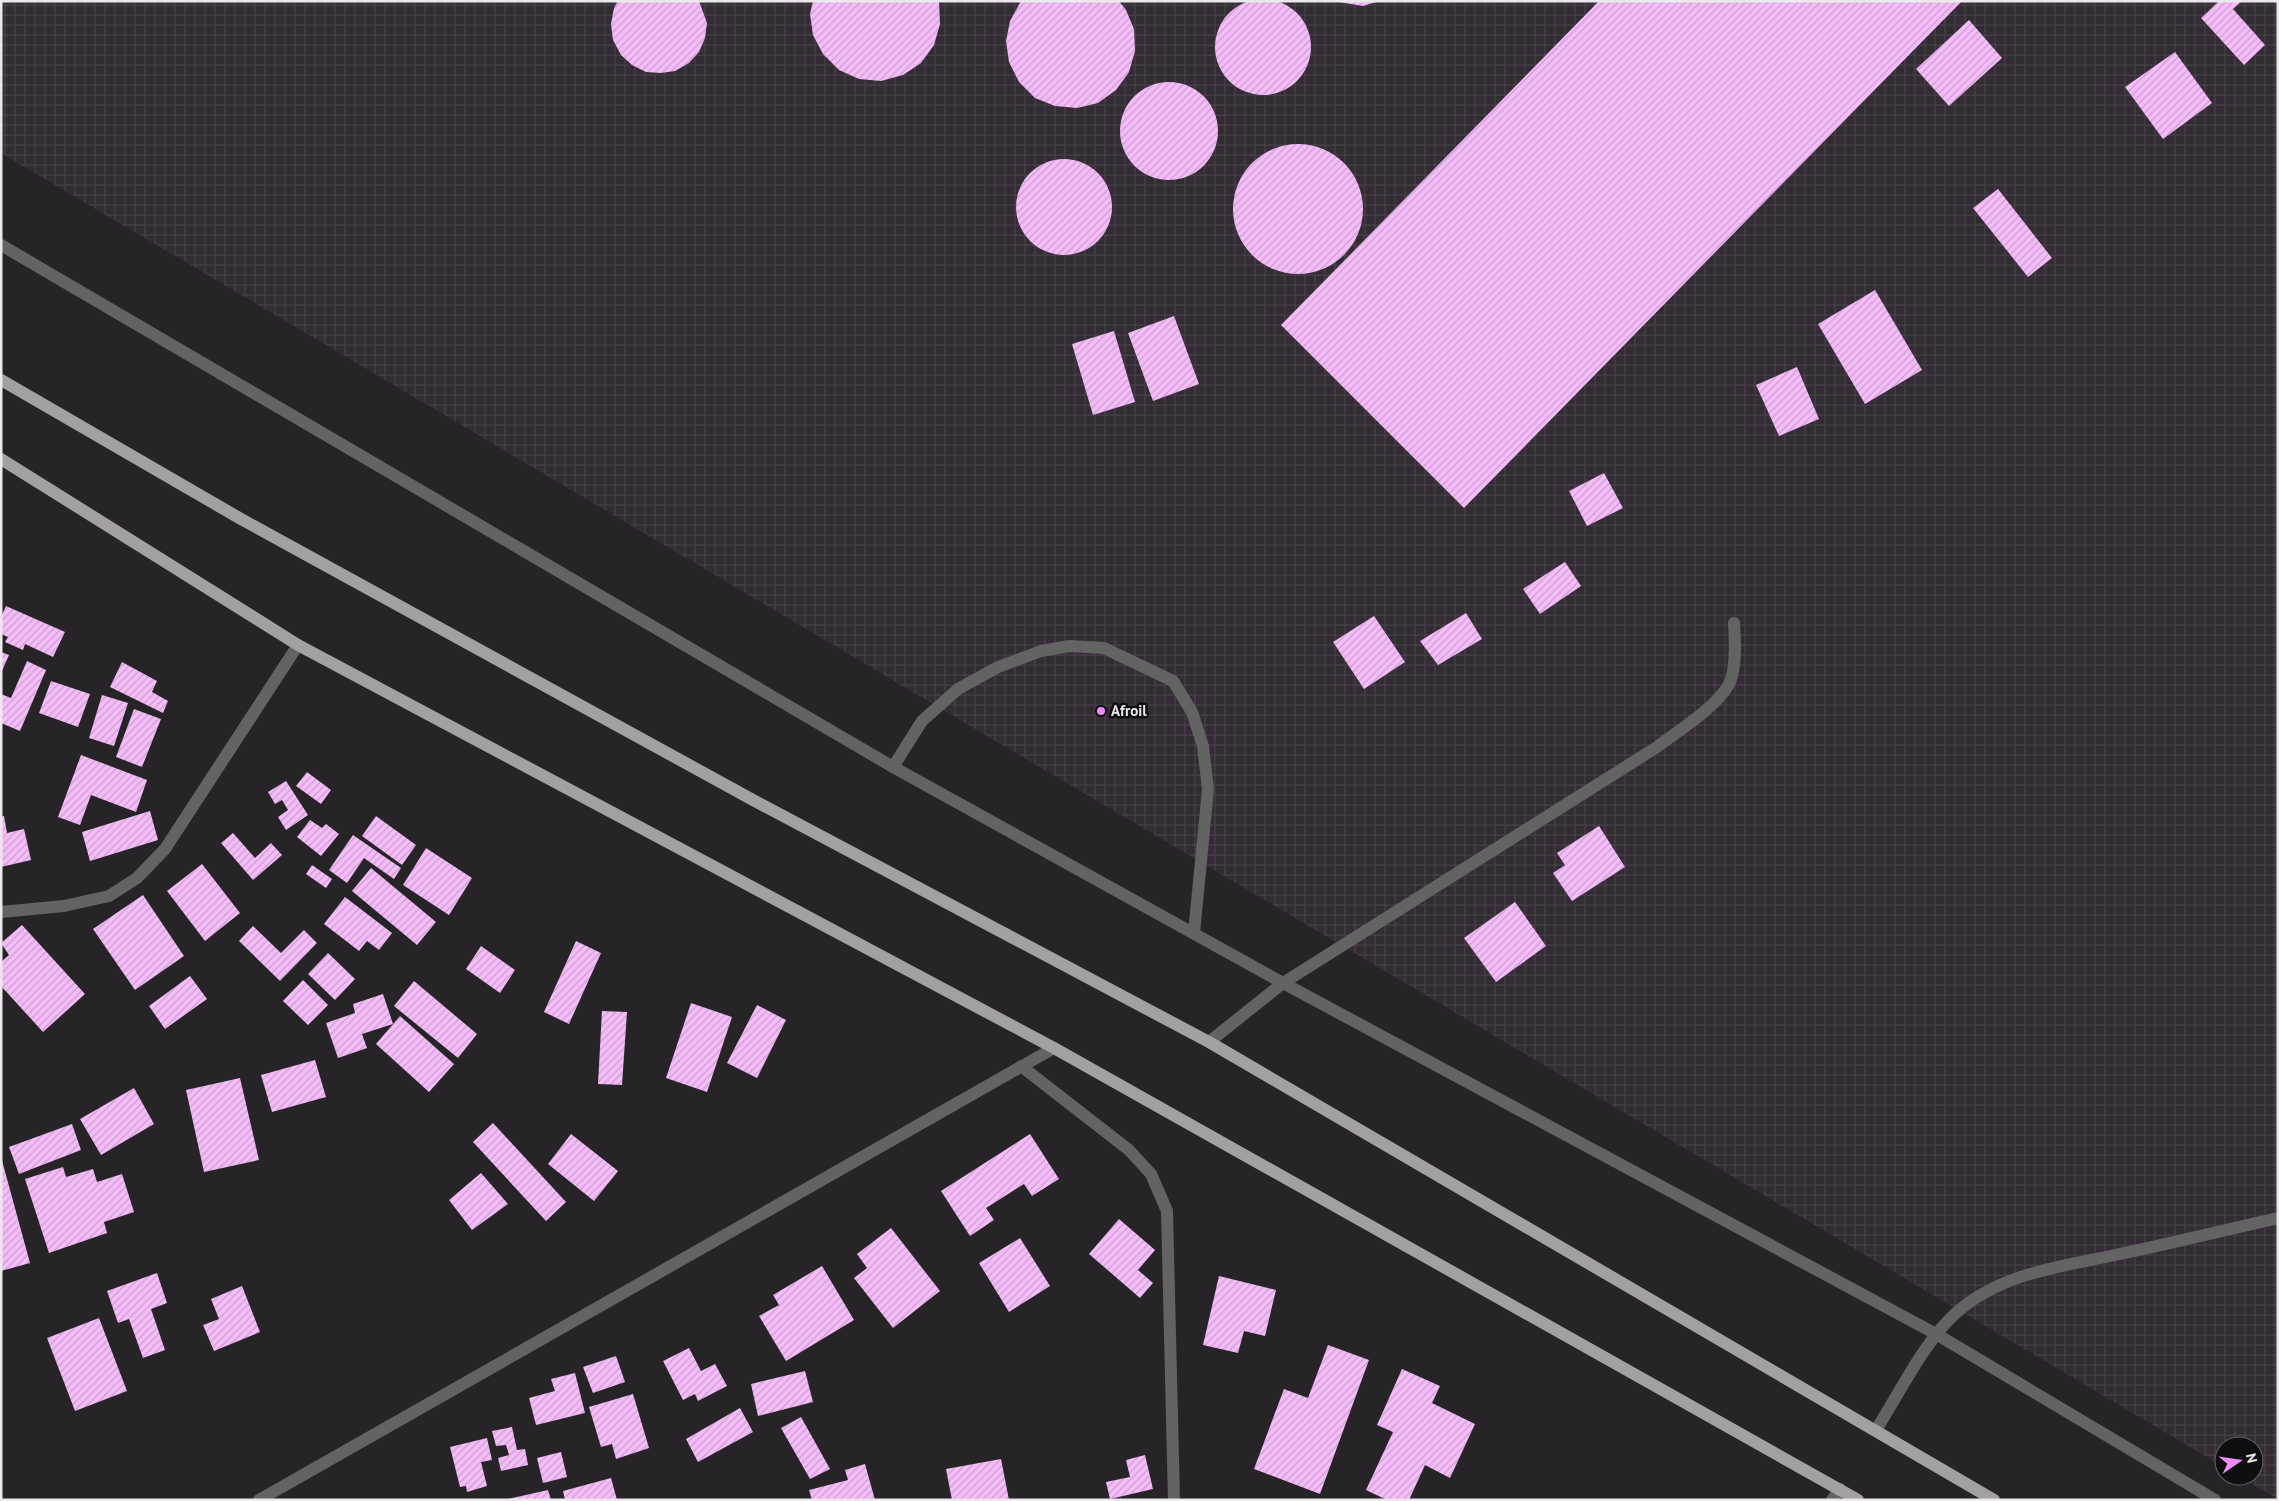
<svg xmlns="http://www.w3.org/2000/svg" width="2279" height="1501" font-family="'PT Sans',sans-serif">
<style>
.industrial{fill:url(#industrial-grid)}
.building{fill:url(#building-hatch)}
.lines{fill:none;stroke-linecap:round;stroke-linejoin:round}
.minor{stroke:#646364;stroke-width:12}
.major{stroke:#a3a0a3;stroke-width:12}
.poi-dot{fill:#ef8bf7;stroke:#0f0e10;stroke-width:2}
.labels{text-anchor:middle;stroke-width:5;stroke-linejoin:round;paint-order:stroke}
.poi-label{font-size:15px;font-weight:bold;fill:#ece9ec;stroke:#0f0e10;text-anchor:start}
</style>
<defs>
<pattern id="industrial-grid" width="8" height="8" patternUnits="userSpaceOnUse" patternTransform="scale(1.25)"><rect width="8" height="8" fill="#332c34"/><path d="M0 4h8M4 0v8" fill="none" stroke="#474048"/></pattern>
<pattern id="building-hatch" width="6" height="6" patternUnits="userSpaceOnUse" patternTransform="scale(1.25)"><rect width="6" height="6" fill="#f5bcf9"/><path d="M-1 1l2-2M0 6l6-6M5 7l2-2" fill="none" stroke="#ca9ecc"/></pattern>
</defs>
<rect width="100%" height="100%" fill="#272428"/>
<path class="industrial" d="M1,1H2278V1499L2239,1476H2254V1446H2224V1467L1,153Z"/>
<path class="building" d="M1215 47a48 48 0 1 1 96 0a48 48 0 1 1-96 0Z
M618,1H699L707,23L705,38L699,52L689,63L675,71L661,73L646,72L632,65L621,55L613,40L611,24L614,8Z
M813,1H939L940,24L934,45L921,63L903,75L881,81L859,79L839,70L823,54L813,35L810,14Z
M1021,1H1119L1126,10L1134,29L1135,51L1129,72L1116,90L1098,103L1077,108L1055,106L1035,98L1019,82L1009,62L1006,41L1010,21Z
M1599,1H1962L1464,508L1281,325Z
M2219,1H2242L2233,9L2265,45L2244,65L2201,18Z
M1339,2L1376,1V2L1363,6Z
M1969,20L2002,58L1949,106L1916,69Z
M2175,52L2212,103L2163,139L2125,87Z
M1120 131a49 49 0 1 1 98 0a49 49 0 1 1-98 0Z
M1233 209a65 65 0 1 1 130 0a65 65 0 1 1-130 0Z
M1016 207a48 48 0 1 1 96 0a48 48 0 1 1-96 0Z
M1998,189L2052,258L2028,277L1973,208Z
M1875,290L1922,370L1865,404L1818,324Z
M1174,316L1199,384L1153,401L1128,333Z
M1114,331L1135,402L1093,415L1072,344Z
M1797,367L1819,419L1779,436L1756,385Z
M1604,473L1623,508L1587,526L1569,491Z
M1565,562L1581,586L1540,614L1523,589Z
M6,606L65,632L53,657L25,644L23,650L5,642L8,637L1,634V617Z
M1466,613L1482,639L1438,665L1420,641Z
M1374,616L1405,662L1364,689L1333,642Z
M1,652L9,655L1,673Z
M27,661L46,670L20,731L1,723V694L11,698Z
M122,662L157,681L152,692L168,701L163,713L110,687Z
M51,681L90,694L78,727L39,713Z
M102,695L128,703L114,746L89,738Z
M134,709L161,719L142,767L116,757Z
M81,755L147,780L136,812L91,795L80,825L58,817Z
M307,772L331,790L321,804L296,786Z
M286,781L308,815L286,830L278,817L288,810L282,800L275,804L268,792Z
M150,811L158,840L90,861L82,832Z
M4,816L7,833L24,829L31,860L1,867V817Z
M376,816L416,845L402,865L362,836Z
M310,820L322,828L326,824L339,834L321,856L297,837Z
M1599,826L1625,867L1572,901L1553,873L1565,865L1557,853Z
M233,833L255,858L271,843L282,855L253,880L221,843Z
M353,835L401,868L394,879L364,858L347,883L329,870Z
M426,848L472,878L449,915L403,885Z
M202,864L240,913L205,941L167,891Z
M312,865L332,879L326,888L306,874Z
M371,868L436,922L417,945L352,891Z
M143,895L184,956L135,990L93,929Z
M345,897L392,933L379,950L367,941L359,951L324,924Z
M1515,902L1546,946L1496,982L1464,938Z
M22,925L85,994L43,1032L1,986V962L9,955L1,943Z
M253,926L281,953L304,930L317,943L280,981L239,941Z
M576,941L601,953L569,1024L544,1012Z
M481,946L515,970L500,993L466,969Z
M328,953L355,979L335,1000L308,974Z
M190,976L207,999L165,1029L149,1006Z
M303,980L328,1005L308,1025L283,1001Z
M414,981L477,1034L458,1058L394,1006Z
M383,994L393,1024L362,1034L367,1048L338,1058L326,1023L355,1013L353,1004Z
M691,1003L732,1017L707,1092L666,1078Z
M757,1005L786,1020L757,1078L727,1063Z
M602,1011L627,1012L622,1085L598,1084Z
M400,1016L454,1064L429,1092L376,1044Z
M315,1060L326,1097L272,1112L261,1075Z
M240,1078L259,1160L204,1172L186,1090Z
M134,1088L154,1124L101,1155L80,1119Z
M493,1123L566,1202L546,1221L473,1142Z
M72,1124L81,1150L19,1174L9,1147Z
M571,1134L618,1171L594,1201L548,1164Z
M1030,1134L1059,1179L1032,1196L1024,1184L986,1208L994,1220L970,1236L941,1191Z
M1,1157L30,1263L1,1271Z
M63,1167L66,1177L93,1169L97,1182L122,1174L134,1212L104,1222L107,1233L49,1253L25,1179Z
M481,1173L508,1204L472,1230L449,1200Z
M1119,1219L1155,1250L1138,1270L1153,1283L1140,1298L1089,1254Z
M891,1228L940,1291L893,1328L854,1278L867,1268L857,1254Z
M1020,1238L1050,1286L1009,1312L979,1263Z
M822,1266L854,1320L786,1361L759,1316L779,1305L773,1295Z
M157,1273L167,1303L151,1309L165,1350L143,1358L129,1319L118,1323L107,1291Z
M1219,1276L1276,1290L1265,1336L1244,1331L1238,1353L1203,1345Z
M242,1286L260,1332L214,1351L203,1325L219,1319L211,1299Z
M99,1318L127,1391L75,1411L47,1338Z
M1328,1345L1369,1360L1320,1494L1254,1469L1284,1389L1308,1398Z
M689,1348L701,1371L715,1364L727,1386L698,1401L695,1394L683,1400L663,1361Z
M616,1356L625,1382L593,1393L583,1367Z
M1402,1369L1440,1386L1432,1403L1475,1424L1450,1478L1425,1465L1409,1500H1387L1366,1490L1393,1432L1377,1425Z
M805,1371L813,1402L758,1416L751,1384Z
M575,1373L585,1413L536,1425L529,1398L555,1391L551,1379Z
M633,1394L649,1448L616,1459L612,1444L601,1447L589,1407Z
M740,1408L753,1432L698,1462L686,1439Z
M801,1417L830,1469L810,1479L781,1428Z
M512,1427L517,1450L525,1449L528,1465L501,1471L498,1458L509,1455L506,1445L496,1446L492,1431Z
M487,1438L492,1460L481,1462L487,1486L467,1492L466,1486L460,1487L450,1447Z
M561,1452L567,1477L543,1483L537,1458Z
M1145,1455L1153,1489L1110,1499L1106,1482L1130,1477L1126,1460Z
M1001,1459L1009,1500H952L946,1469Z
M865,1464L875,1500H812L809,1490L848,1480L845,1470Z
M611,1478L617,1500H565L563,1491Z
M548,1490L551,1500H508V1499Z"/>
<g class="lines">
<path class="minor" d="M1,245L893,767L1283,983L1936,1334L2215,1500
M893,767L922,721L958,689L998,667L1041,651L1069,646L1104,648L1173,681L1192,712L1203,746L1208,789L1194,933
M1,912L64,906L109,896L137,878L165,849L298,645
M1209,1042L1283,983L1657,747C1678,731 1717,707 1729,684C1737,669 1735,639 1734,623
M1021,1066L1129,1150L1151,1174L1167,1211L1174,1500
M1876,1430C1899,1394 1925,1340 1957,1312C2002,1273 2059,1267 2115,1255C2169,1244 2224,1230 2278,1218
M259,1500L1054,1048
M1832,1500L1840,1489"/>
<path class="major" d="M1,380L241,519L753,800L1209,1042L1994,1500
M1,459L298,645L1054,1048L1858,1500"/>
</g>
<circle class="poi-dot" cx="1101" cy="711" r="5"/>
<g class="labels">
<g class="poi-label">
<text x="1111" y="716">Afroil</text>
</g>
</g>
<rect width="2279" height="1501" fill="none" stroke="#ece9ec" stroke-width="5"/>
<g transform="translate(2239 1461) rotate(77)"><circle r="24" fill="#0f0e10" stroke="#676668"/>
<path d="M0-4L9 19L0 12L-9 19Z" fill="#ef8bf7"/>
<text y="-8" font-size="14" font-weight="bold" text-anchor="middle" fill="#ece9ec">N</text>
</g>
</svg>
